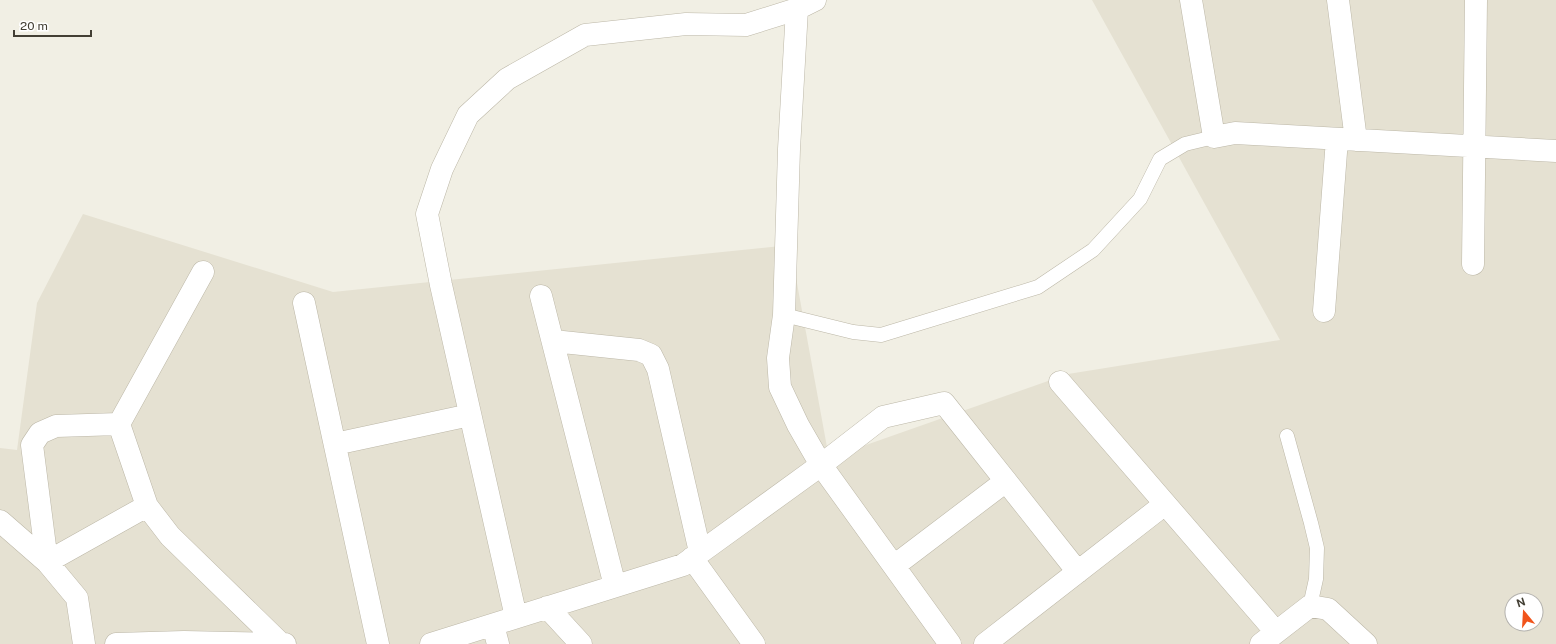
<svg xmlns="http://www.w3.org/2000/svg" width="1556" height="644" font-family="'Public Sans',sans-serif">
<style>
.residential{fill:#e5e1d2;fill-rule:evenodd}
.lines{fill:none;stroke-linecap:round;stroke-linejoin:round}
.service-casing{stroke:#bcb7a7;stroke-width:15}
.minor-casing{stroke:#bcb7a7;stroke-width:23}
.service{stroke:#fff;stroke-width:14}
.minor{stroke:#fff;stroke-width:22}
</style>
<rect width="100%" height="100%" fill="#f1efe4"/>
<path class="residential" d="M1092,0H1556V644H0V448L17,450L37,303L83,214L333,292L790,245L829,458L1068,374L1280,340ZM1512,600H1536V624H1512Z"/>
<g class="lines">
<defs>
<path id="service" d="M784,315L853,332L881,335L1038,287L1093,250L1140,199L1160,159L1185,144L1214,137
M1287,436L1311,523L1317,548L1316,579L1310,606"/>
<path id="minor" d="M1191,0L1214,137L1235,133L1556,151
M1338,0L1356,140
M797,9L789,149L784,315L778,358L780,387L798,425L821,465L950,644
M1473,264L1476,0
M203,272L119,424L147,506L170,536L280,643
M541,296L615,586
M304,303L378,644
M1324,311L1337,139
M553,341L639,350L651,355L658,369L700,552
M1060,382L1276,632
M335,444L470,415
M0,521L47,562L147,506
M692,558L754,644
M894,566L1006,481
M547,607L581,644
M516,617L441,285L427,214L442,169L468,115L507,79L585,35L686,24L746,25L797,9L815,0
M493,625L498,644
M84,644L77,598L47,562L32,445L40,433L56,426L119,424
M116,644L184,642L285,644
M431,644L683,565L821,465L883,417L944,403L1078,572
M985,644L1165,504
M1261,644L1310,606L1328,609L1366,644"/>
</defs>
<use href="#service" class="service-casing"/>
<use href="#minor" class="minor-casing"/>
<use href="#service" class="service"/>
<use href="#minor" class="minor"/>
</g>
<g transform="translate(1524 612) rotate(342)"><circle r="19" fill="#ffffff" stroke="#b4b2ae"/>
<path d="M0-3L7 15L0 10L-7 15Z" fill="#f1541b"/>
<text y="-6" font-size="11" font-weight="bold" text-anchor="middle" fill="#433f34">N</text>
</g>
<path d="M14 30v6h77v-6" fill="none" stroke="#433f34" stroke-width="2"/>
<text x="20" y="30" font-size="12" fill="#433f34" stroke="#ffffff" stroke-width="3" paint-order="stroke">20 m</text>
</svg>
